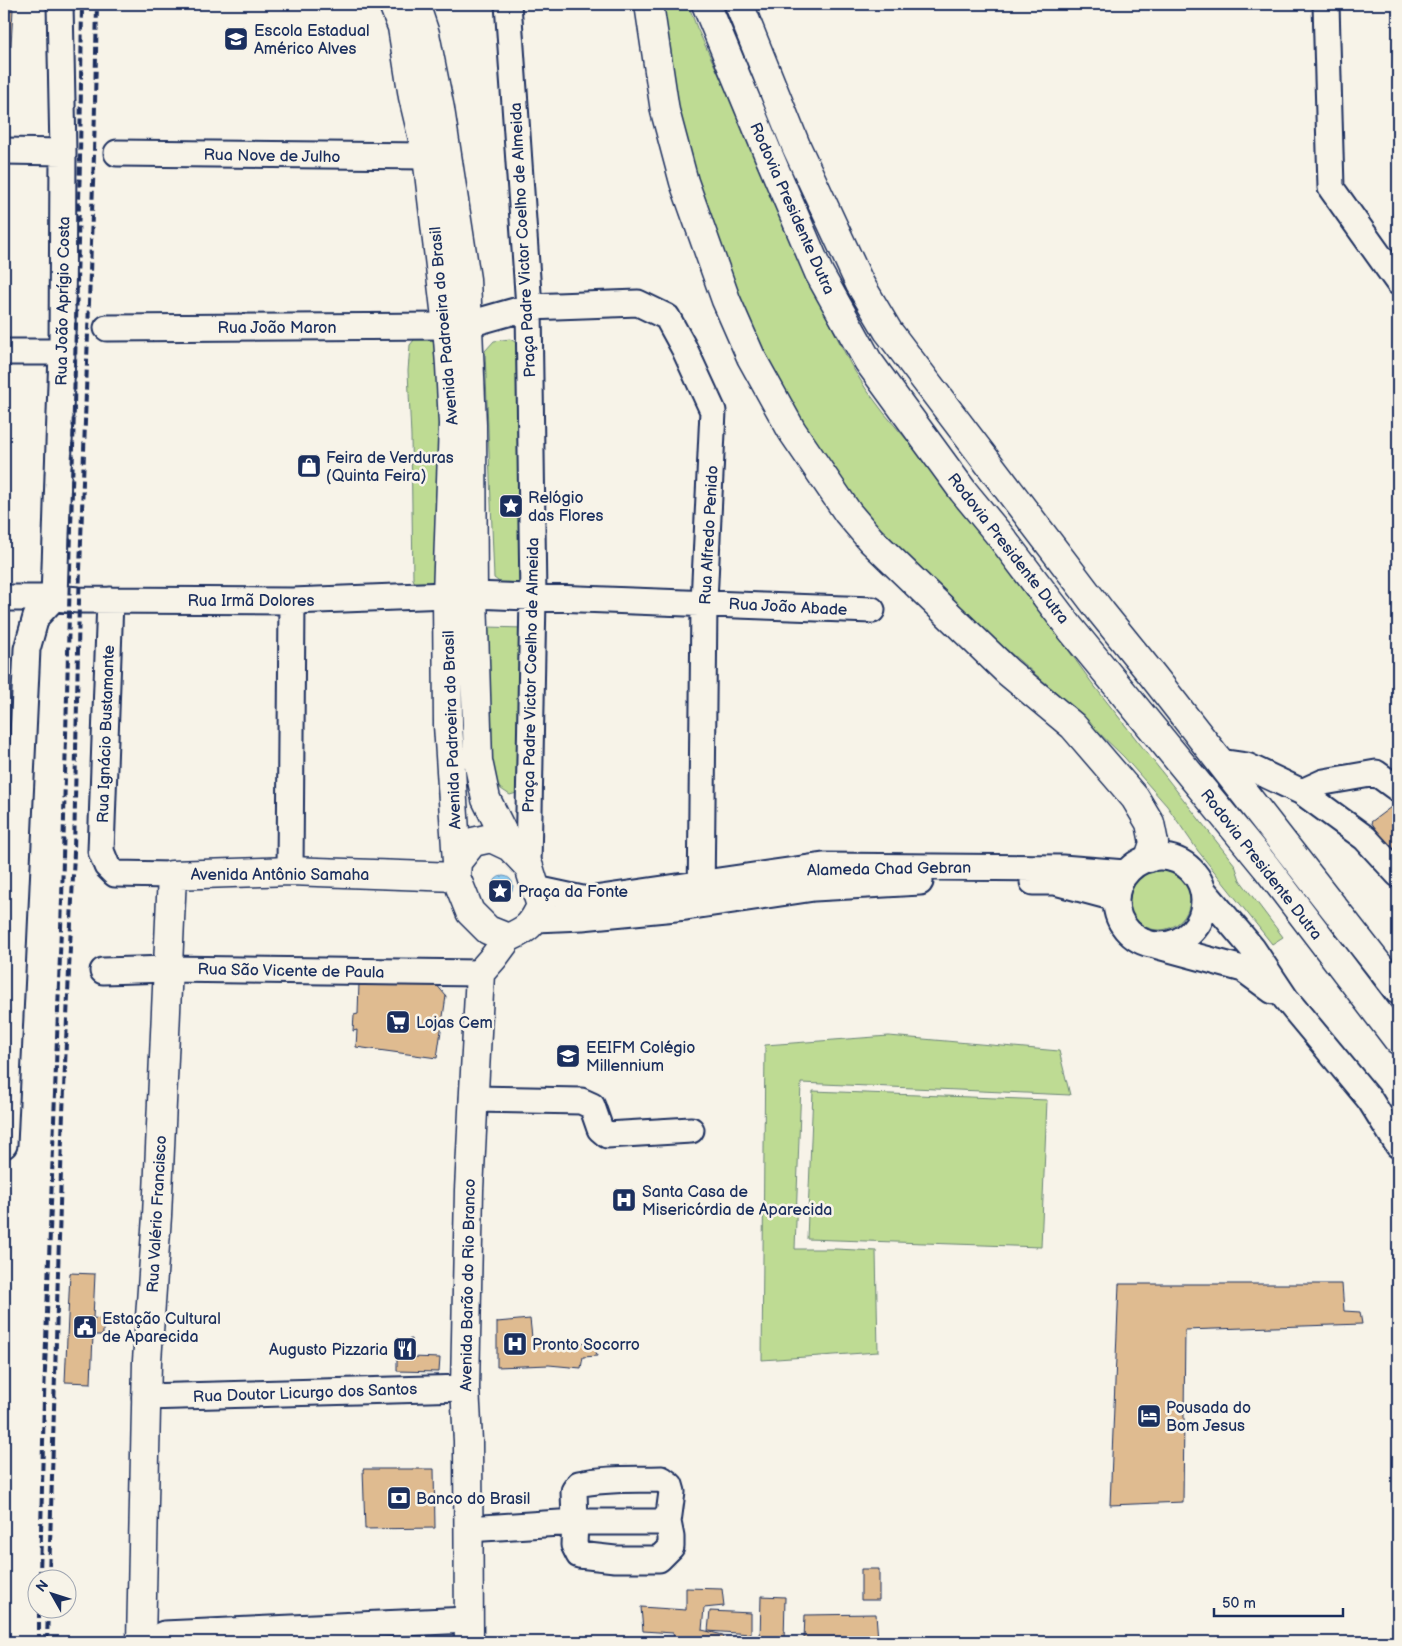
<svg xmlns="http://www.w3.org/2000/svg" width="1402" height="1646" font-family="'Balsamiq Sans',sans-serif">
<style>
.green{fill:#bedb93;stroke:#6c8578}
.water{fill:#90cdf1;stroke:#618eb6}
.building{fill:#dfbb90;stroke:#1b2f5e}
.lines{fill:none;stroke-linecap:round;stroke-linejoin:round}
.minor-casing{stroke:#1b2f5e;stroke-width:29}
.major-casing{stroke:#1b2f5e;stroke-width:31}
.highway-casing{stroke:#1b2f5e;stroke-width:31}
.minor{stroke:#f7f3e8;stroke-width:25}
.major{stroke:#f7f3e8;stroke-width:28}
.highway{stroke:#f7f3e8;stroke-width:28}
.rail{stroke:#1b2f5e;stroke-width:4;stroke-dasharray:8 4;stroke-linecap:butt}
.labels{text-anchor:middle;stroke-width:5;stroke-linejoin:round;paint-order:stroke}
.poi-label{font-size:16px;fill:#1b2f5e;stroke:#f7f3e8;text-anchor:start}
.street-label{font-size:16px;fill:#1b2f5e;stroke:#f7f3e8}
</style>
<rect width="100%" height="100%" fill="#f7f3e8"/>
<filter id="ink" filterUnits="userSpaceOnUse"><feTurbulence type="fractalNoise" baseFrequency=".02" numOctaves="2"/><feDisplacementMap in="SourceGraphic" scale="10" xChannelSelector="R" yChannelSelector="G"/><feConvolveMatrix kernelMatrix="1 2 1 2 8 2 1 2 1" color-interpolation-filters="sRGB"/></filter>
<g filter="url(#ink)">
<path class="green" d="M658,4H688L697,28L759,161L805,274L851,365L866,389L884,413L975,520L1092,683L1235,865L1240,880L1283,937L1272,944L1198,851L1167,806L1124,757L1063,698L963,612L854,509L759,355L694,174L668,59Z
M418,335H438L441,357L439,574C432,582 428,585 417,587L413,579L411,436L408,371L410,345Z
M510,339L520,345L526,573L519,583L502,584L494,578L485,351L494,341Z
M487,627L524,628L520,792L510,795L498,787L493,776Z
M1128 899a31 31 0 1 1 62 0a31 31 0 1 1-62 0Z
M889,1036L1059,1051L1070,1095L801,1083L795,1249H836L876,1251L878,1352L762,1360L765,1045Z
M813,1091L1047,1100L1041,1247L807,1239Z"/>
<path class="water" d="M493 886a10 10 0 1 1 20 0a10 10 0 1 1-20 0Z"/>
<path class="building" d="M4,9H13L11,46L4,47Z
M1391,807L1398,818V860L1371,822Z
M359,982L436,984L446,996L437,1058L356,1047L357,1030L353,1031L354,1015L358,1014Z
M70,1273L95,1274L93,1318L103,1319V1335H93L91,1383L65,1382Z
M1119,1284H1342L1344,1311L1360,1312L1362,1324L1185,1330L1183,1502L1110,1505Z
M530,1319L533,1347L594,1342L597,1356L583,1357L581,1368L549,1365L497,1367V1322Z
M412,1339V1357L440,1358L439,1372L397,1371V1341Z
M363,1469H434L435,1528L365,1529Z
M861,1569H879V1600H861Z
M686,1588L722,1589L724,1606L704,1608L702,1630L723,1635L725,1642H685V1637L674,1639L673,1633L643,1631L641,1607L686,1610Z
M761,1596L785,1597L784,1642L760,1641Z
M710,1611L751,1613V1634L708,1631Z
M876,1614L878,1640L804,1639L805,1615Z"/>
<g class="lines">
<defs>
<path id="minor" d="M508,4L529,307L533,597L528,866
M1326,4L1331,188L1398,282
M4,151L63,152
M117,153L427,156
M469,324L529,307L638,303L667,317L684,348L713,411L704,602L701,904
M107,328L447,326
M4,352H62
M473,595L872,610
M4,598H54L79,600L292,601L447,595
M54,598L62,352L63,152L60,4
M110,600L101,851L107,866L115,874L172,875
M1220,762L1247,766L1302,792L1365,838L1398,874
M1302,792L1324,782L1376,773L1398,789
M1116 901a44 44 0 1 1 88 0a44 44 0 1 1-88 0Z
M290,871L292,601
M1033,882H1055L1115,898
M536,889L587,900L823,866L1062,868L1125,873
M1203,890L1252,948L1286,999L1370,1100L1398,1145
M535,919L582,917L686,907L814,888L920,882
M1158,946L1243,969L1273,991
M103,971L168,969L480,973
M473,1099L581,1101L592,1106L600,1129L607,1135L691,1130
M4,1145L27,649L36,617L54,598
M145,1397L465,1388
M468,1529L575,1522L574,1491L579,1484C606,1478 635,1480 662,1479L670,1485L672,1492L668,1522L671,1537V1547L659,1559H615L579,1555L574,1545L575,1522H668
M148,1642L164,1634L468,1620"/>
<path id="major" d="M393,4L402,27L413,97L427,156L447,326L450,365L453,424L447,595L448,725L457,862L456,877L470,912L488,930L508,938C528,929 532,925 541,906L529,867L510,847L491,838L473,842L457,862
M415,4L425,34L440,109L466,279L472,425L473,595L478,761L486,799L510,847
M141,1642L147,1361L157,1216L172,875L290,871L456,877
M469,1642L468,1441L465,1388L469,1190L480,973L494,957L508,938"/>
<path id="highway" d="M649,4L665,111L684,182L726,300L751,357L792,431L848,513L871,540L1008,672L1073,726L1135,798L1150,823L1154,843L1149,858
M706,4L769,156L819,273L868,361L963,491L1001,537L1070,628L1266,867L1398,1040
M739,4L796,146L860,284L888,331L1102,613L1153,676L1398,990"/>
</defs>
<use href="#minor" class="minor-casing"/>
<use href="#major" class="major-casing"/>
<use href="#highway" class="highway-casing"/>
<use href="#minor" class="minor"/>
<use href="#major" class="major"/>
<use href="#highway" class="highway"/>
<path class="rail" d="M40,1578L44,1397L62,900L80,160L82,4
M49,1578L62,1137L74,852L79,600L94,154L97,4
M39,1642V1608
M47,1642L48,1608"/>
</g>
</g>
<defs>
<symbol id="school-square" viewBox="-11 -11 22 22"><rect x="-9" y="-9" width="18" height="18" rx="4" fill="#1b2f5e" stroke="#f7f3e8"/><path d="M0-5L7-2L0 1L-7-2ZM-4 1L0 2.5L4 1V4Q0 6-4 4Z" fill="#fff"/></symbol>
<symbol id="shop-square" viewBox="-11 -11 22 22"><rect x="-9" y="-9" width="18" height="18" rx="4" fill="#1b2f5e" stroke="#f7f3e8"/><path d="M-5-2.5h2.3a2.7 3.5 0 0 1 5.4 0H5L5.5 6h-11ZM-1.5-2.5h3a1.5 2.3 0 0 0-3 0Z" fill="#fff"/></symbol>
<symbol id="sight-square" viewBox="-11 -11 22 22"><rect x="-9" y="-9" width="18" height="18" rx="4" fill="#1b2f5e" stroke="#f7f3e8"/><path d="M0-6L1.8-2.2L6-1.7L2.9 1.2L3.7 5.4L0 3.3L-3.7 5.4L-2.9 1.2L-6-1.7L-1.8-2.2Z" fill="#fff"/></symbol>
<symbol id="supermarket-square" viewBox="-11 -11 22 22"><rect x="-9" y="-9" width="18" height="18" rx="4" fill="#1b2f5e" stroke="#f7f3e8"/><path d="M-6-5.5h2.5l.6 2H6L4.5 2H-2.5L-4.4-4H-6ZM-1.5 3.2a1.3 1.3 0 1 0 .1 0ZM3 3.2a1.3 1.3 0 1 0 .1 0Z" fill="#fff"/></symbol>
<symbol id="hospital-square" viewBox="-11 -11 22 22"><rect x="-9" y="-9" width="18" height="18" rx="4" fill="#1b2f5e" stroke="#f7f3e8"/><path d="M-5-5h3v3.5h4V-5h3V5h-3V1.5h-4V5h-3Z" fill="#fff"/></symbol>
<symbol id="civic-square" viewBox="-11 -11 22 22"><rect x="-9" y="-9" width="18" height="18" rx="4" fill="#1b2f5e" stroke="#f7f3e8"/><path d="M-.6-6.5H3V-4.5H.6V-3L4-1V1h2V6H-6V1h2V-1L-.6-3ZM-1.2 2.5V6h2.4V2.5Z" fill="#fff"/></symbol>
<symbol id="restaurant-square" viewBox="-11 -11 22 22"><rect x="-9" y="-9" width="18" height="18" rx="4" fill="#1b2f5e" stroke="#f7f3e8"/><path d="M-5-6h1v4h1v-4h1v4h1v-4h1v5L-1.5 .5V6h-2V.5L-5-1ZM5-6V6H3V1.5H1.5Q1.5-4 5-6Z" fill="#fff"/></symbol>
<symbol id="hotel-square" viewBox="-11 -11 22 22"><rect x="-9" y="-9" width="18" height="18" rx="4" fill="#1b2f5e" stroke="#f7f3e8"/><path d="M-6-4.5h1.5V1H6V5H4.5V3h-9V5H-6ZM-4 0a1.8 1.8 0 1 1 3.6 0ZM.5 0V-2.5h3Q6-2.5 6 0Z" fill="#fff"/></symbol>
<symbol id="bank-square" viewBox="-11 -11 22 22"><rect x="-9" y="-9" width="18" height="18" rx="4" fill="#1b2f5e" stroke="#f7f3e8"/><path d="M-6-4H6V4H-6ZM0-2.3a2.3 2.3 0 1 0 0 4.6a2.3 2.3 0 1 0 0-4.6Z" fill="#fff"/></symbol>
</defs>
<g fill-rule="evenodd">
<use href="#school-square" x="222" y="25" width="28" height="28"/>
<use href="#shop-square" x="295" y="452" width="28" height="28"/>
<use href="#sight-square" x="497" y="492" width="28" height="28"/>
<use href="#sight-square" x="486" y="877" width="28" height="28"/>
<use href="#supermarket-square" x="384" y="1008" width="28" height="28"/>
<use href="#school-square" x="554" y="1042" width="28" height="28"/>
<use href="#hospital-square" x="610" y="1186" width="28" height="28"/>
<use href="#civic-square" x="71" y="1313" width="28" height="28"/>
<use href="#hospital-square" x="501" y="1330" width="28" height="28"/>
<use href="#restaurant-square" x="391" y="1335" width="28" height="28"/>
<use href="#hotel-square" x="1135" y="1402" width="28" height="28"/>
<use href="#bank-square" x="385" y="1484" width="28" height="28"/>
</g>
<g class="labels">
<g class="poi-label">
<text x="254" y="36">Escola Estadual<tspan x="254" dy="18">Américo Alves</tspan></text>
<text x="326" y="463">Feira de Verduras<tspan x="326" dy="18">(Quinta Feira)</tspan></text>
<text x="528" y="503">Relógio<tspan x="528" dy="18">das Flores</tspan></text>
<text x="518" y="897">Praça da Fonte</text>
<text x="416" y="1028">Lojas Cem</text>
<text x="586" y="1053">EEIFM Colégio<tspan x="586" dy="18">Millennium</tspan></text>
<text x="642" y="1197">Santa Casa de<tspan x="642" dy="18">Misericórdia de Aparecida</tspan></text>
<text x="102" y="1324">Estação Cultural<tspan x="102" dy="18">de Aparecida</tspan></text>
<text x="532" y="1350">Pronto Socorro</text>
<text x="388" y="1355" text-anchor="end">Augusto Pizzaria</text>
<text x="1166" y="1413">Pousada do<tspan x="1166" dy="18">Bom Jesus</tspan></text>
<text x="416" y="1504">Banco do Brasil</text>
</g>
<g class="street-label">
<text transform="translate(272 155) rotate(1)" y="6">Rua Nove de Julho</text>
<text transform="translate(793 208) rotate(66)" y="6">Rodovia Presidente Dutra</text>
<text transform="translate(522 240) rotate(-93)" y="6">Praça Padre Victor Coelho de Almeida</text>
<text transform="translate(62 301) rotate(-89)" y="6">Rua João Aprígio Costa</text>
<text transform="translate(443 326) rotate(-95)" y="6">Avenida Padroeira do Brasil</text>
<text x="277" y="333">Rua João Maron</text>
<text transform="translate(708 535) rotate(-87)" y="6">Rua Alfredo Penido</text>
<text transform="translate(1009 548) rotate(52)" y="6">Rodovia Presidente Dutra</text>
<text x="251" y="606">Rua Irmã Dolores</text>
<text transform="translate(788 606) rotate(3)" y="6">Rua João Abade</text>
<text transform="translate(530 675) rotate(-89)" y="6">Praça Padre Victor Coelho de Almeida</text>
<text transform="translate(451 730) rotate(-92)" y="6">Avenida Padroeira do Brasil</text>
<text transform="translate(105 734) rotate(-88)" y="6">Rua Ignácio Bustamante</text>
<text transform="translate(1262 864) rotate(52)" y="6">Rodovia Presidente Dutra</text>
<text transform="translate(889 868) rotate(-1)" y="6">Alameda Chad Gebran</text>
<text x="280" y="880">Avenida Antônio Samaha</text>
<text transform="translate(291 970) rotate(1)" y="6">Rua São Vicente de Paula</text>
<text transform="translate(156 1214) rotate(-87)" y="6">Rua Valério Francisco</text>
<text transform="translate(467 1285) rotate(-89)" y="6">Avenida Barão do Rio Branco</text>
<text transform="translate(305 1392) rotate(-2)" y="6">Rua Doutor Licurgo dos Santos</text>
</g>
</g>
<rect width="1402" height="1646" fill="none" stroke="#f7f3e8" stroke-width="20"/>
<rect x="10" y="10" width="1382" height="1626" fill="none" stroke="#1b2f5e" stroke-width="2" filter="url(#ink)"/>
<g transform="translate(52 1594) rotate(309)"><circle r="24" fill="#f7f3e8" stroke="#9fa5b1"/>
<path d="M0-4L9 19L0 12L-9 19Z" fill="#1b2f5e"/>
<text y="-8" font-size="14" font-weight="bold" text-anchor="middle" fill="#1b2f5e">N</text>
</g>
<path d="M1214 1608v8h129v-8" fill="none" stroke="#1b2f5e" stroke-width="2.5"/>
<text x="1222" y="1608" font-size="15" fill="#1b2f5e" stroke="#f7f3e8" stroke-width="4" paint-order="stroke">50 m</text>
</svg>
